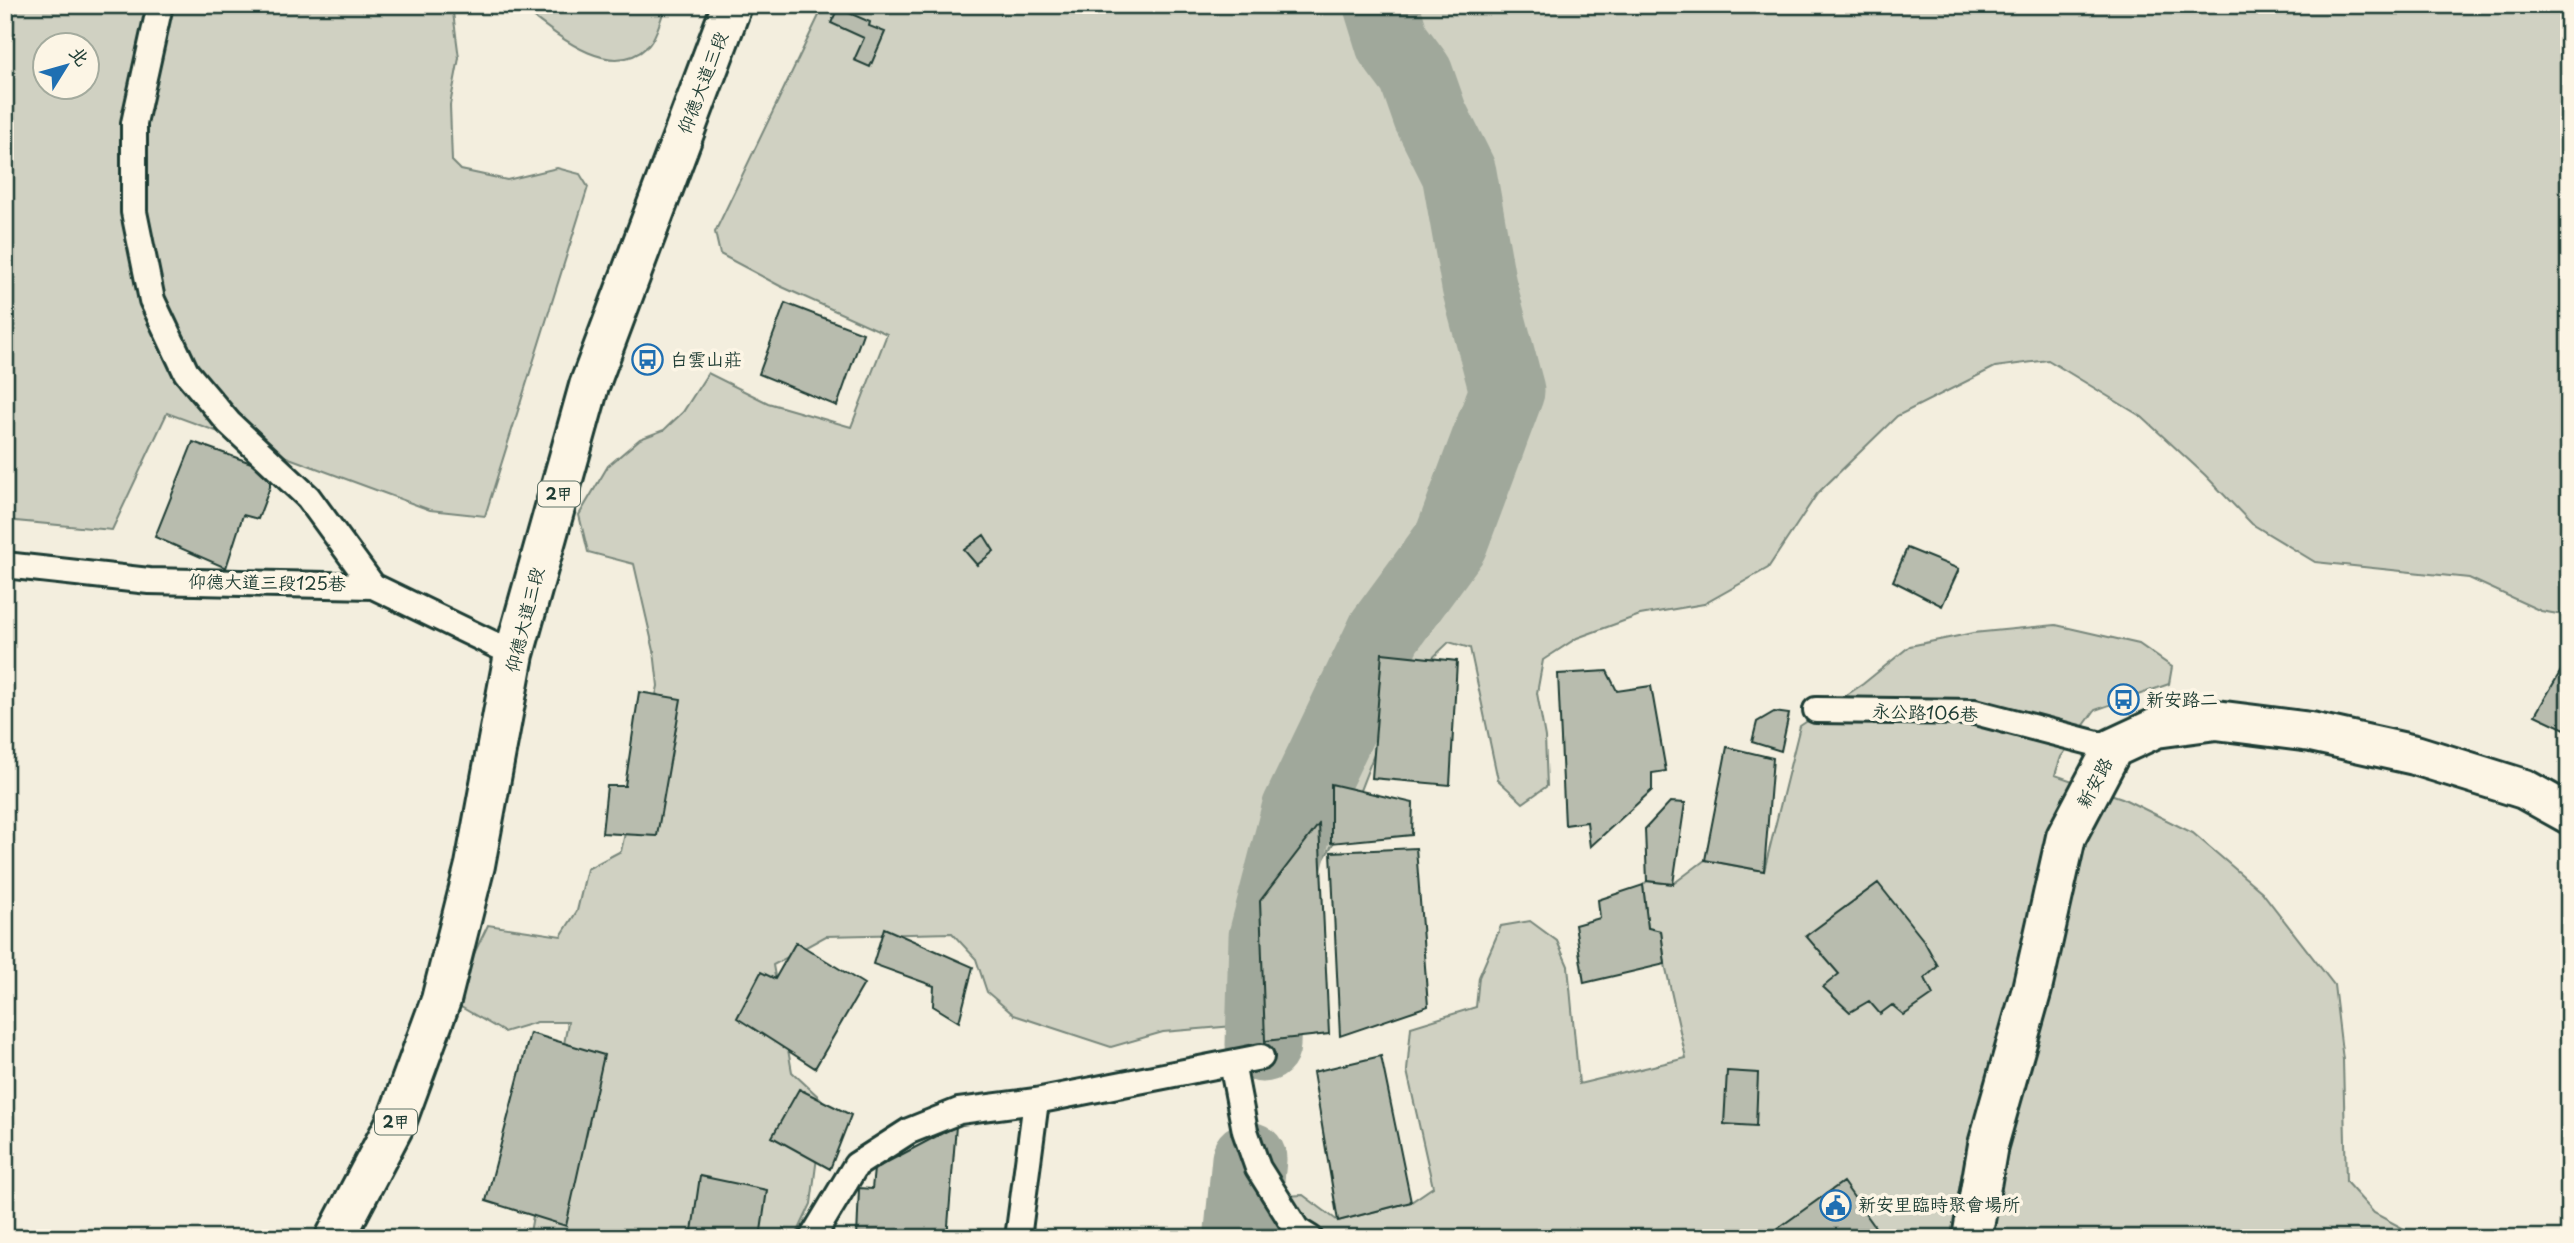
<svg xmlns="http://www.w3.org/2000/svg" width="2574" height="1243" font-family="'Playpen Sans','LXGW WenKai TC',sans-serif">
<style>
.green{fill:#d0d1c2;stroke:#78877b;stroke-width:2;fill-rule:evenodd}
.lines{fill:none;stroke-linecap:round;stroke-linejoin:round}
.river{stroke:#a0a89b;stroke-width:75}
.building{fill:#b8bcae;stroke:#1f3d34;stroke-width:2}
.service-casing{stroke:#1f3d34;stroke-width:30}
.minor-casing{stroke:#1f3d34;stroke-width:44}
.primary-casing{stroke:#1f3d34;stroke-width:44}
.service{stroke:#fcf5e5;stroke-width:24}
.minor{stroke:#fcf5e5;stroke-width:38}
.primary{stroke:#fcf5e5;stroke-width:38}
.labels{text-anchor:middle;stroke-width:7;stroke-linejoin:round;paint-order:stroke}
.shield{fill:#fcf5e5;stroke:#617469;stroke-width:2}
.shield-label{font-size:16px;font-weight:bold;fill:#1f3d34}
.street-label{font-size:18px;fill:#1f3d34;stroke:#fcf5e5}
.poi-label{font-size:18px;fill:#1f3d34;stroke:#fcf5e5;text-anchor:start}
</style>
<rect width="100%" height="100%" fill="#f3eede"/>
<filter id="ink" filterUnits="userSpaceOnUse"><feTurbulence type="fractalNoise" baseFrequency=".0143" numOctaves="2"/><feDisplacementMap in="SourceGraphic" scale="14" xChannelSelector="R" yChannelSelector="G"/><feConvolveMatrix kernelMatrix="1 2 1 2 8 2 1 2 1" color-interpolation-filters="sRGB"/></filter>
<g filter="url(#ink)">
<path class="green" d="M5,5H452L459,58L450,105L452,161L461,170L507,180L557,168L580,174L588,187L485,516L430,510L167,413L112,530L5,520ZM46,46H88V88H46Z
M518,5H666C661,17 657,37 648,46C609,84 550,29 518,5Z
M824,5H2569V616L2541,611L2469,578L2315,562L2252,524L2205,475L2142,417L2048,360L1995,367L1897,416L1817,494L1768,568L1704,604L1640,615L1577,638L1543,660L1537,693L1545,737L1547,786L1523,803L1498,780L1470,648L1449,642L1399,690L1352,811L1297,905L1279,966L1234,1026L1163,1032L1111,1047L1014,1015L987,992L976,959L952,933L826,936L773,965L792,1072L824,1102L811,1204L795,1238H529L568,1022H537L504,1032L461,1007L465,972L488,925L561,936L577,911L587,869L621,851L658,686L654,651L634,564L588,552L579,515L608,466L640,439L664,430L683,412L708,373L768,403L851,427L887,334L780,286L720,254L715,232Z
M2056,625L2139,644L2172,667L2169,684L2095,710L2061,757L2055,775L2122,798L2193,833L2262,892L2334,985L2343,1060L2346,1182L2374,1213L2421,1238H1219L1248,1198L1303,1195L1338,1221L1411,1202L1433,1187L1407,1071L1411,1027L1476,1007L1479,977L1501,926L1530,921L1557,941L1568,966L1579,1084L1686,1058L1665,964L1661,931L1648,928L1643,885L1647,881L1673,884L1705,860L1764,871L1800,726L1863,684L1910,646L1973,633Z"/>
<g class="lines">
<path class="river" d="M1263,1045L1266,937L1299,810L1385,631L1451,541L1507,391L1479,286L1459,173L1430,115L1416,75L1393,44L1381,5
M1245,1238L1242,1231L1249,1159"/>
</g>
<path class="building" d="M838,8L870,22L869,26L885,32L870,67L854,60L864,38L831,23Z
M785,303L863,333L837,406L759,374Z
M193,442L265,468L270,473V487L258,519L243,515L226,568L155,537Z
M984,535L994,551L977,565L964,550Z
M1907,548L1959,569L1942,606L1893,581Z
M1382,653L1457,661L1450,785L1372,778Z
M2569,657V731L2535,715Z
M1607,671L1617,691L1651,686L1666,771L1652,773V790L1590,847L1587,822L1565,825L1558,674Z
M639,692L681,699L657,836L602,833L607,786H625Z
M1774,712L1789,714L1781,751L1752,742L1757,722Z
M1727,747L1773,758L1764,871L1705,860Z
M1331,784L1413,803L1412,835L1331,843Z
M1670,802L1685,803L1673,884L1647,881L1645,829Z
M1319,824L1329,1034L1265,1041L1260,901Z
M1416,848L1428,1006L1340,1036L1331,852Z
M1878,883L1924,941L1938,966L1925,978L1933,995L1904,1015L1892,1005L1880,1014L1869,1001L1850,1012L1823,987L1839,974L1806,936Z
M1643,885L1648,928L1661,931L1665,964L1584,983L1575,925L1600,918L1598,900Z
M884,928L973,967L959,1022L933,1006L934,986L873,964Z
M796,942L864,984L815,1068L737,1018L761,972L775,979Z
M530,1033L604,1055L566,1226L486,1201Z
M1381,1056L1411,1202L1338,1221L1313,1072Z
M1727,1071L1758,1073L1756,1126L1724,1124Z
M799,1089L851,1115L830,1169L772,1137Z
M956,1126L947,1238H857L859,1188L872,1189L874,1169Z
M700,1176L767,1190L760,1238H691Z
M1843,1182L1883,1238H1782L1777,1229Z"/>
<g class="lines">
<defs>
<path id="service" d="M160,5L134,123V212L152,300L186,372L229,423L308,497L373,586
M5,565L149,581L373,586L514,654
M1816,710L1975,712L2113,748
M1232,1063L1245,1131L1258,1168L1297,1230L1310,1238
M812,1238L856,1165L909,1131L959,1111L1036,1101L1261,1057
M1018,1238L1036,1101"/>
<path id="minor" d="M1972,1238L1988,1145L2032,989L2066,837L2113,748L2156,728L2216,720L2311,732L2415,755L2524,789L2569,814"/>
<path id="primary" d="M335,1238L397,1120L441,1000L475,865L514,654L589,386L732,5"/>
</defs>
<use href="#service" class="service-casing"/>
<use href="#minor" class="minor-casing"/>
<use href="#primary" class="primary-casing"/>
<use href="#service" class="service"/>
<use href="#minor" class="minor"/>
<use href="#primary" class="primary"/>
</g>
</g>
<defs>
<symbol id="bus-ring" viewBox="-11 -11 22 22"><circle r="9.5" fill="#fcf5e5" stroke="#1f6fb2" stroke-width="1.5"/><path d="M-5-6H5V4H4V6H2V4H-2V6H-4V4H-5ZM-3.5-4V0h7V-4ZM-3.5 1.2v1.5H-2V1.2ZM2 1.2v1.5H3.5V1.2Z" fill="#1f6fb2"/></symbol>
<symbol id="civic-ring" viewBox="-11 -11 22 22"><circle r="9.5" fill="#fcf5e5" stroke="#1f6fb2" stroke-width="1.5"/><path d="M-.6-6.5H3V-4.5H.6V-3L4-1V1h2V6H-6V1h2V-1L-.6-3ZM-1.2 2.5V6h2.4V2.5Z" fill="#1f6fb2"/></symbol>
</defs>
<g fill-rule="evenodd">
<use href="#bus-ring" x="630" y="342" width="35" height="35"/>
<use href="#bus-ring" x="2106" y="682" width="35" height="35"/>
<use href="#civic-ring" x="1818" y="1188" width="35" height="35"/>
</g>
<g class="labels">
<g class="shield">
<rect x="538" y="481.5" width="42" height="25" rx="5"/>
<rect x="375" y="1109.5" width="42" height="25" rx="5"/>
</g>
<g class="shield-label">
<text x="559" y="500">2甲</text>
<text x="396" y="1128">2甲</text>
</g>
<g class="street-label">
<text transform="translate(703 83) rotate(-69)" y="6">仰德大道三段</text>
<text transform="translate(267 583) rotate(1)" y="6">仰德大道三段125巷</text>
<text transform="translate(525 620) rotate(-76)" y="6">仰德大道三段</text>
<text transform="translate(1925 713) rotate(2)" y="6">永公路106巷</text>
<text transform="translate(2095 783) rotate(-62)" y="6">新安路</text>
</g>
<g class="poi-label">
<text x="670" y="366">白雲山莊</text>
<text x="2146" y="706">新安路二</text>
<text x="1858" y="1211">新安里臨時聚會場所</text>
</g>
</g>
<rect width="2574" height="1243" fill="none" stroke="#fcf5e5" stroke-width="28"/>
<rect x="14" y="14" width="2546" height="1215" fill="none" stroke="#1f3d34" stroke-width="2.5" filter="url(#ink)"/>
<g transform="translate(66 66) rotate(53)"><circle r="33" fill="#fcf5e5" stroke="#a4ab9e" stroke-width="2"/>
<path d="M0-5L12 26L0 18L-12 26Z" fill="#1f6fb2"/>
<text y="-10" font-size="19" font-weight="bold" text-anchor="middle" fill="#1f3d34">北</text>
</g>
</svg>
